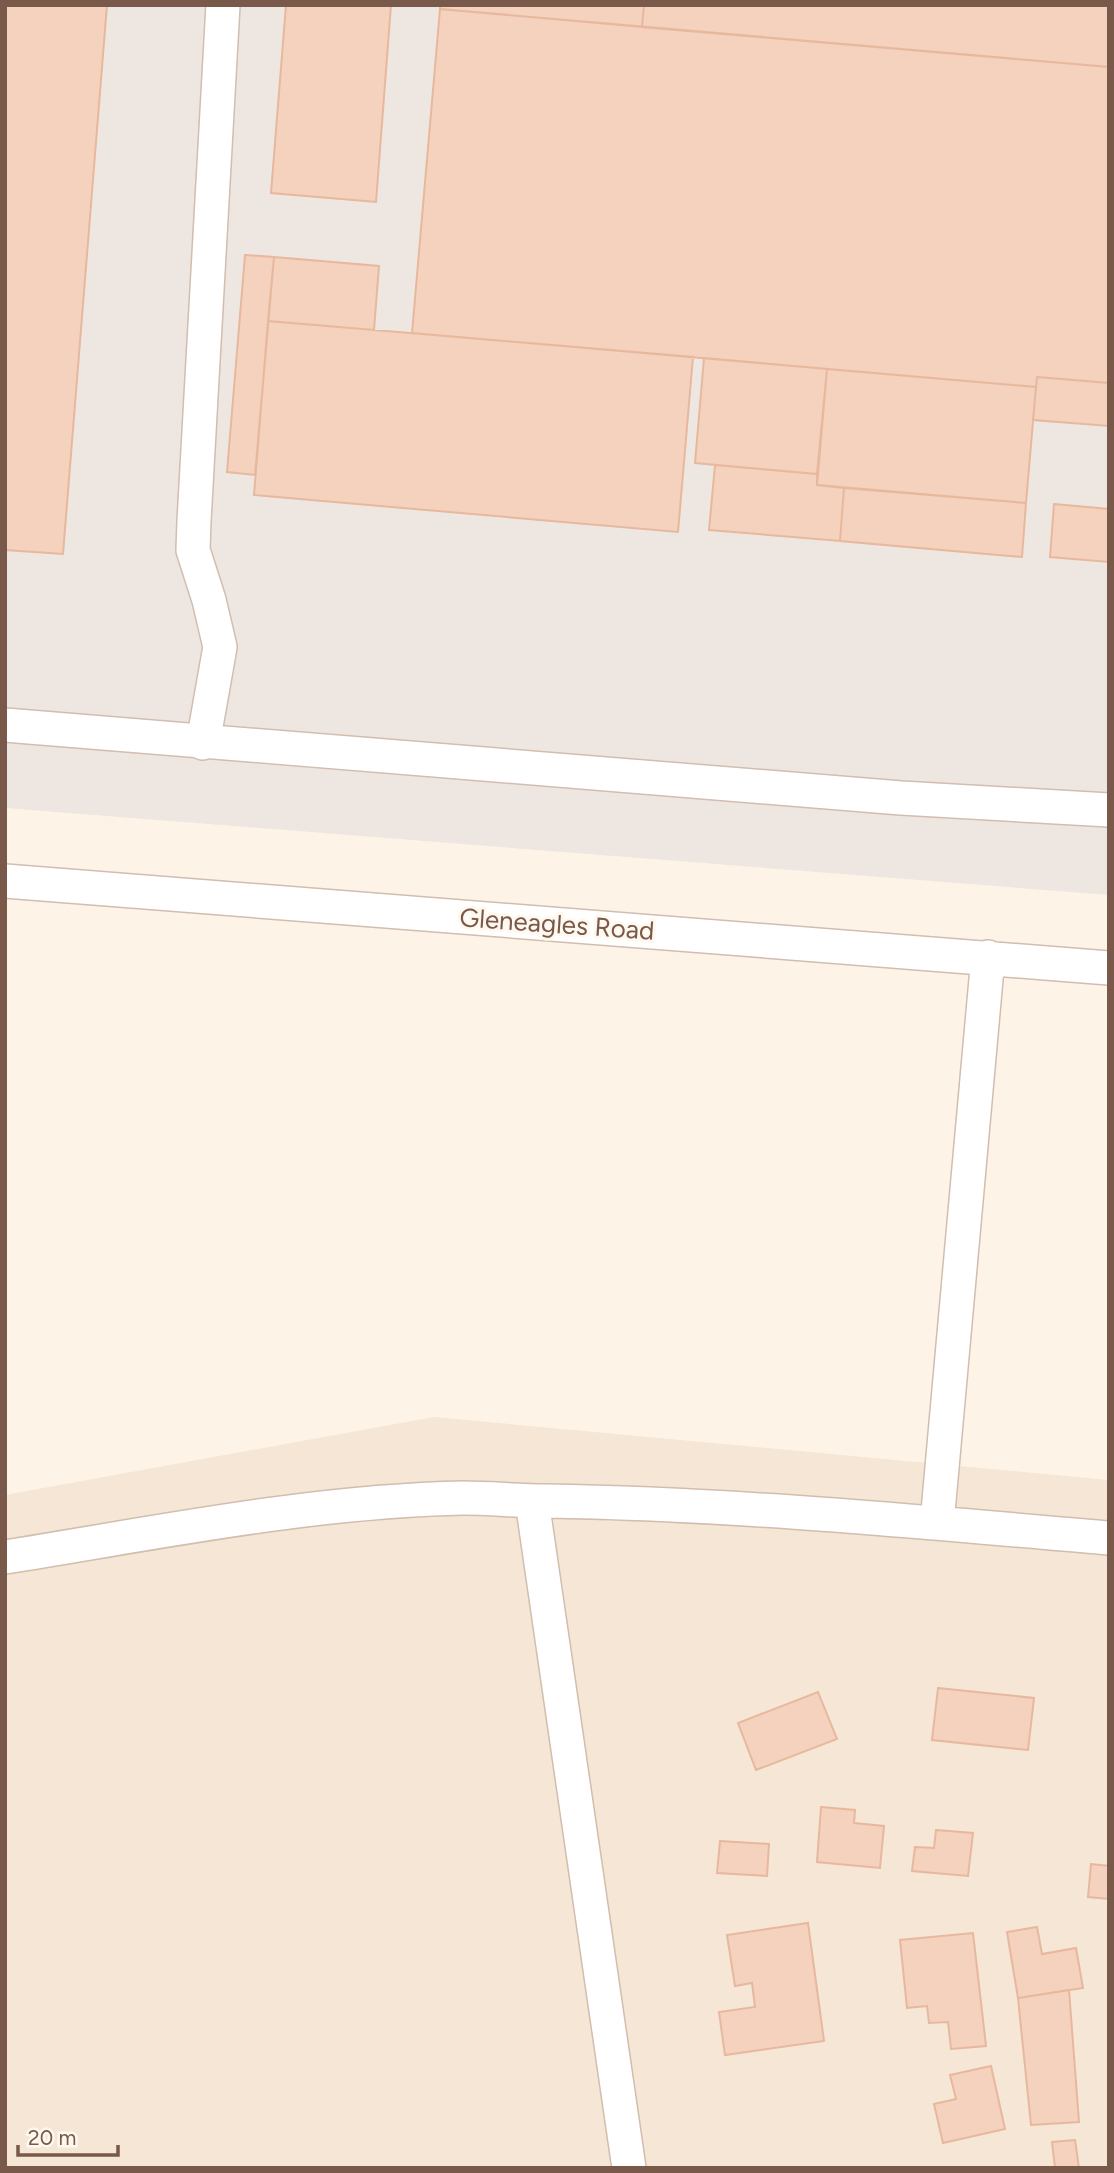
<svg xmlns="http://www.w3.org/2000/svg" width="1114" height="2173" font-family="Figtree,sans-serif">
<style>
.residential{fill:#f5e6d5}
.industrial{fill:#eee7e1}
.building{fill:#f4d2be;stroke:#e7b89d;stroke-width:2}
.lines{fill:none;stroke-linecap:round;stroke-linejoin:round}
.minor-casing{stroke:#d2bdaf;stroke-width:36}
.minor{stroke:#fff;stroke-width:33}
.labels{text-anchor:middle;stroke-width:6;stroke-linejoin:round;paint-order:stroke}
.street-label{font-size:26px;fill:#78594a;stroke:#fff8ee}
</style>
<rect width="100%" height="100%" fill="#fdf4e7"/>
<path class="residential" d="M434,1417L1109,1480V2168H5V1495Z"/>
<path class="industrial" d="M5,5H1109V895L5,808Z"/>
<path class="building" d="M5,5H107L63,554L5,550Z
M286,5H391L376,202L271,193Z
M440,5H644L642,27L440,9Z
M644,5H1109V67L642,27Z
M440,9L1109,67V383L1037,377L1036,387L412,333Z
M245,255L274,257L255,475L227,472Z
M274,257L379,266L374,330L268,321Z
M268,321L693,357L678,532L254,495Z
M704,358L827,369L817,474L695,463Z
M827,369L1036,387L1026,503L817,485Z
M1037,377L1109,383V426L1033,420Z
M715,465L817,474V485L844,488L840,541L709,530Z
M844,488L1026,503L1022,557L840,541Z
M1054,504L1109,509V562L1050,557Z
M938,1688L1034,1698L1028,1750L932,1740Z
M818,1692L837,1739L756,1770L738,1723Z
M821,1807L855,1810L854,1823L884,1826L880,1868L817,1862Z
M936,1830L973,1833L968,1876L912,1871L915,1847L934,1848Z
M720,1841L769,1844L767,1876L717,1873Z
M1091,1864L1109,1866V1899L1088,1897Z
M808,1923L824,2041L725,2055L719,2012L755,2007L752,1983L735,1986L727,1935Z
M1037,1927L1042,1954L1076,1948L1083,1988L1018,1998L1007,1932Z
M973,1933L986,2046L951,2049L948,2022L929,2023L927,2006L907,2008L900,1940Z
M1069,1990L1079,2122L1031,2125L1018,1998Z
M991,2066L1005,2129L943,2143L934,2104L956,2099L950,2075Z
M1075,2140L1079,2168H1055L1052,2142Z"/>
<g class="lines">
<defs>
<path id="minor" d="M5,725L901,798L1109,810
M203,743L220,647L209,600L193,550L194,521L223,5
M5,881L1109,968
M532,1501L629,2168
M937,1523L988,957
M5,1557C156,1533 311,1501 464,1498C491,1498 519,1501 547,1501C735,1504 922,1522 1109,1538"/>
</defs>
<use href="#minor" class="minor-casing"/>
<use href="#minor" class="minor"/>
</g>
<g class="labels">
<g class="street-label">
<text transform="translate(557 924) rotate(4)" y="9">Gleneagles Road</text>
</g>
</g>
<rect width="1114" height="2173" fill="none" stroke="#78594a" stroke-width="14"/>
<path d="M18 2145v10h100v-10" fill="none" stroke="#78594a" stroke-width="3.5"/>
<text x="28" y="2145" font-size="21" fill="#78594a" stroke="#fff8ee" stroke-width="5" paint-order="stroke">20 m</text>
</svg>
